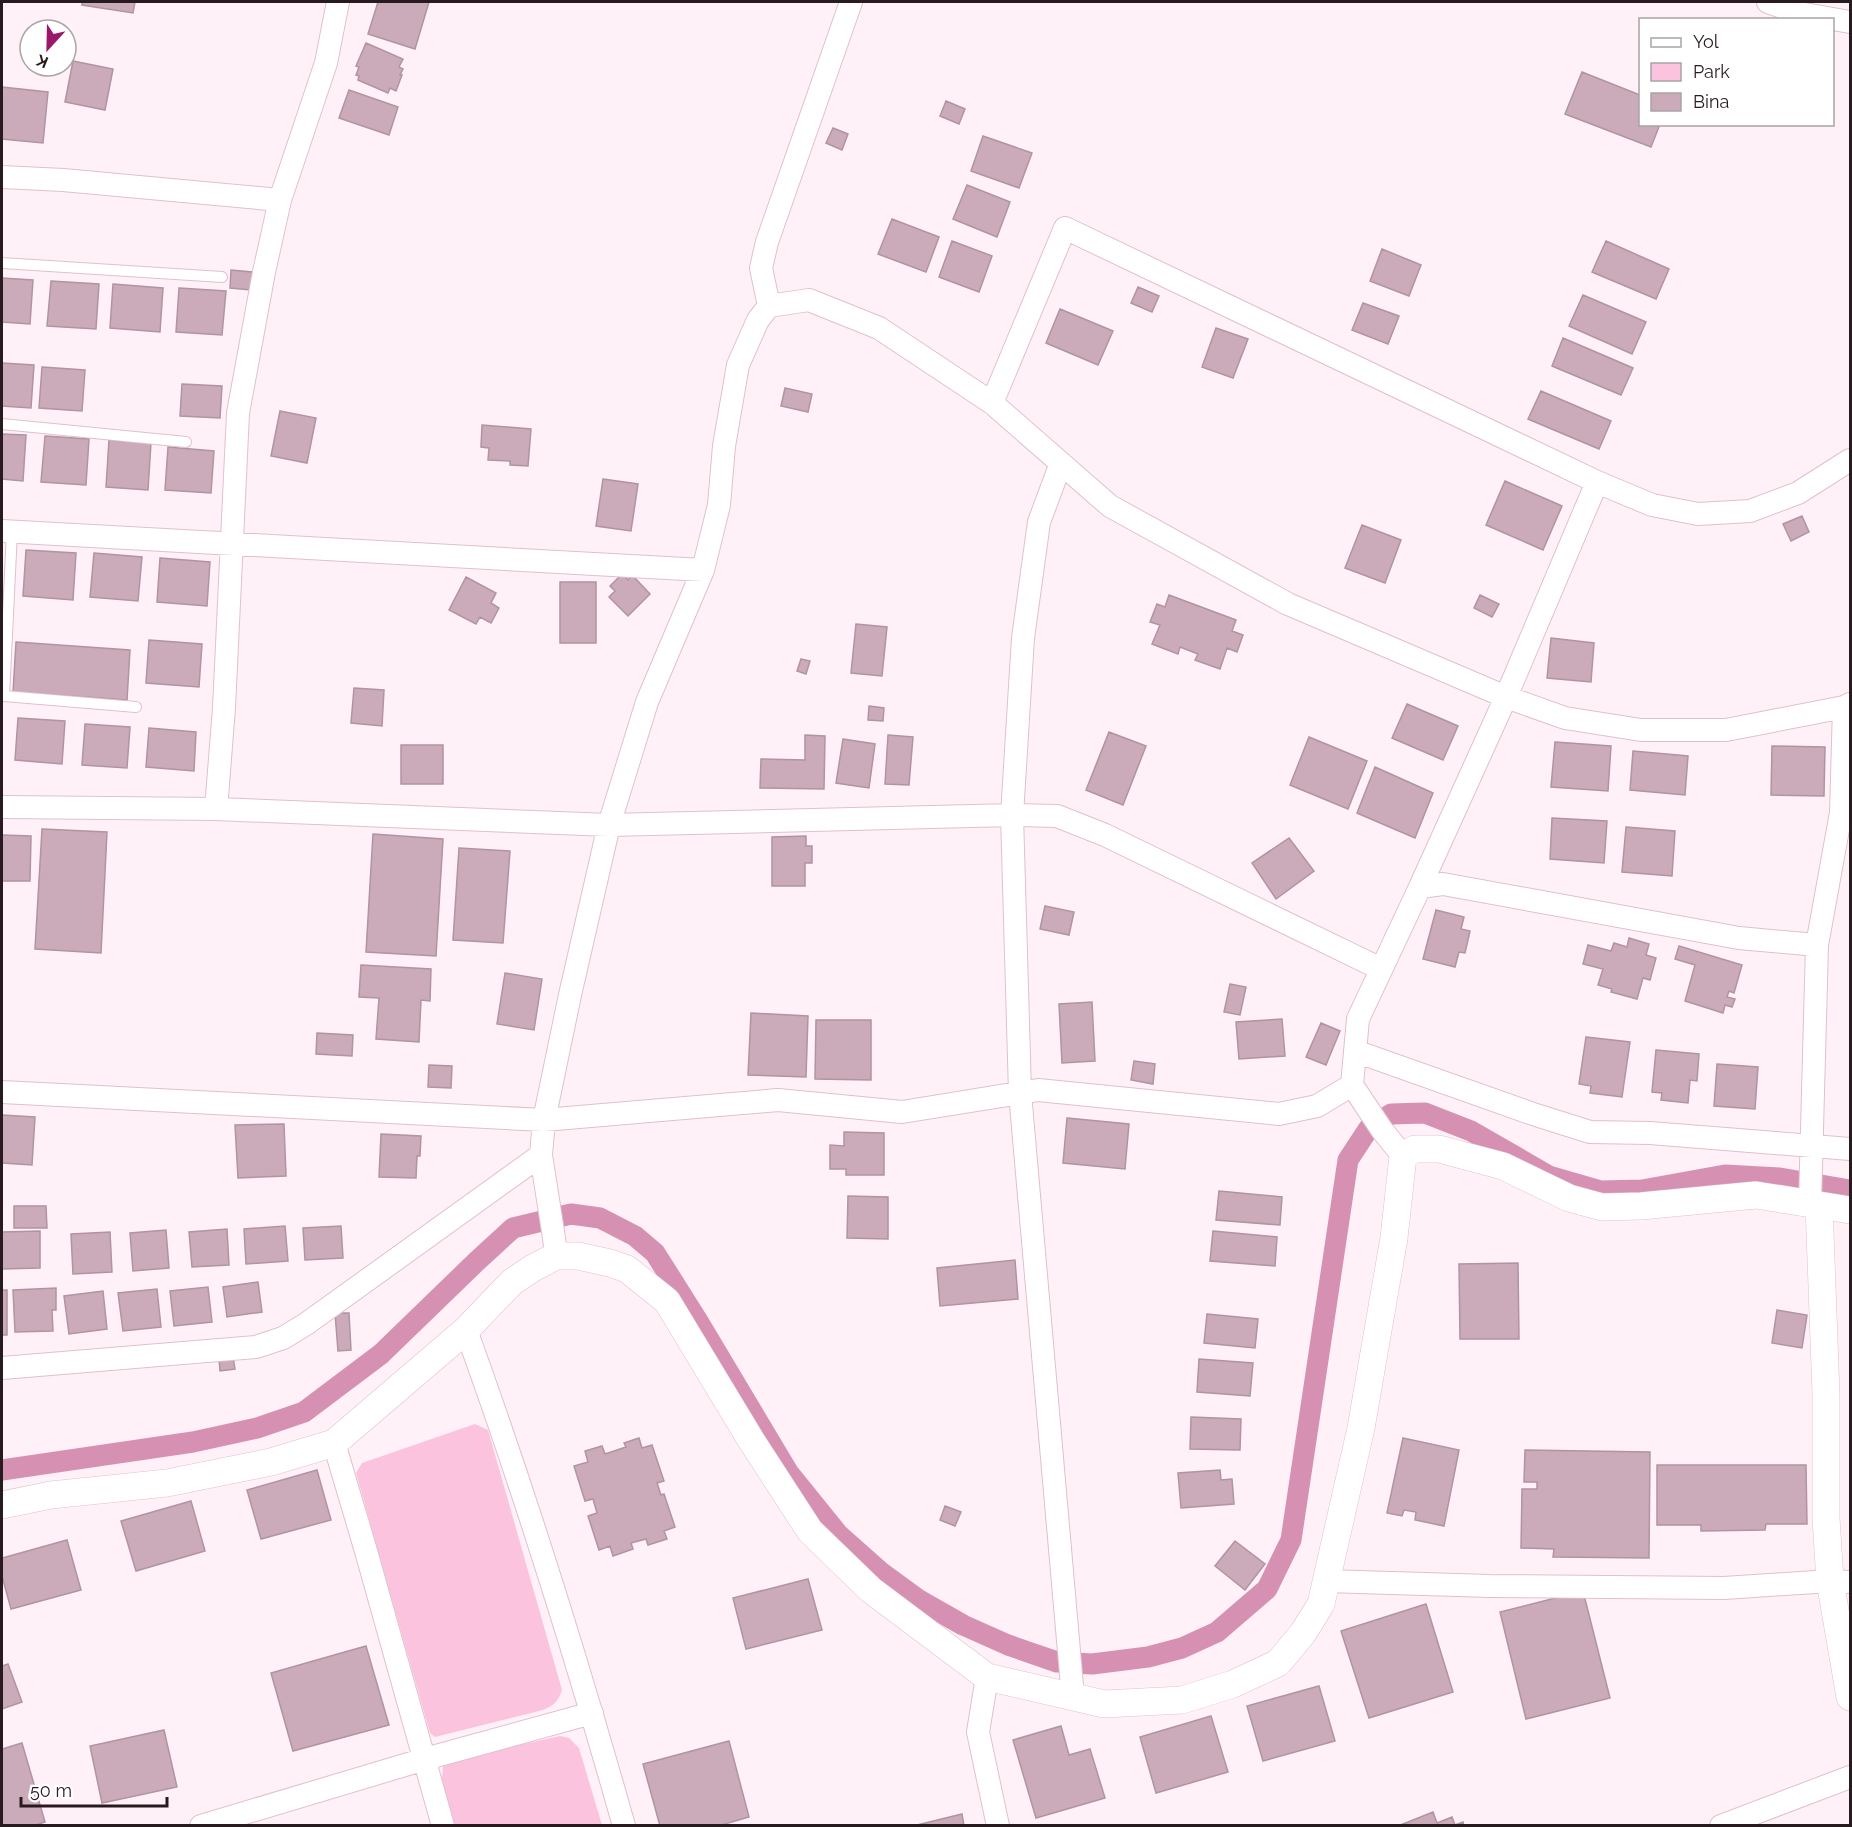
<svg xmlns="http://www.w3.org/2000/svg" width="1852" height="1827" font-family="Raleway,sans-serif">
<style>
.green{fill:#fbc3dd}
.lines{fill:none;stroke-linecap:round;stroke-linejoin:round}
.canal{stroke:#d691b2;stroke-width:21}
.building{fill:#cbabba;stroke:#b193a1;stroke-width:1.5}
.service-casing{stroke:#e0c0ce;stroke-width:12}
.minor-casing{stroke:#e0c0ce;stroke-width:24}
.tertiary-casing{stroke:#e0c0ce;stroke-width:28}
.service{stroke:#fff;stroke-width:10}
.minor{stroke:#fff;stroke-width:22}
.tertiary{stroke:#fff;stroke-width:27}
</style>
<rect width="100%" height="100%" fill="#fff1f7"/>
<path class="green" d="M475,1424L488,1430L562,1690C558,1702 554,1705 543,1710L435,1737L430,1733L356,1473L362,1463Z
M560,1736L569,1738L579,1748L602,1825H455L442,1780L443,1765L448,1761Z"/>
<g class="lines">
<path class="canal" d="M2,1470L193,1442L257,1428L304,1412L381,1354L477,1261L513,1228L571,1214L600,1218L635,1236L655,1253L696,1318L788,1472L838,1534L882,1573L919,1600L963,1625L1008,1645L1057,1662L1092,1664L1148,1657L1182,1648L1217,1632L1267,1589L1291,1540L1348,1160L1369,1128L1391,1114L1425,1113L1471,1131L1549,1176L1601,1191L1642,1190L1725,1175L1780,1178L1850,1190"/>
</g>
<path class="building" d="M82,2H135L133,13L82,5Z
M378,2H429L415,49L368,34Z
M366,43L403,59L399,67L403,69L400,75H402L396,91L390,88L388,93L358,80L359,76L356,75L359,67L356,66Z
M73,61L113,69L105,110L65,102Z
M1582,72L1640,95V124H1660L1651,147L1565,114Z
M2,87L48,92L43,143L2,139Z
M349,90L398,107L389,135L339,118Z
M946,101L965,109L959,124L940,116Z
M833,128L848,134L842,150L826,143Z
M983,136L1032,153L1019,188L971,171Z
M967,185L1010,202L997,237L953,219Z
M892,219L939,237L926,272L878,254Z
M952,241L992,256L979,292L939,277Z
M1606,241L1669,269L1656,299L1592,272Z
M1382,249L1421,265L1409,296L1370,281Z
M231,270L252,272L251,290L230,288Z
M2,278L33,280L30,324L2,322Z
M51,281L99,284L96,329L47,326Z
M113,284L163,288L160,332L110,328Z
M1138,287L1159,296L1152,312L1131,303Z
M179,288L226,291L222,335L176,332Z
M1583,295L1646,322L1632,354L1569,326Z
M1363,303L1399,316L1388,344L1352,330Z
M1060,309L1113,331L1098,365L1046,343Z
M1216,328L1248,339L1233,378L1202,367Z
M1563,338L1633,368L1621,395L1552,366Z
M2,363L34,365L31,408L2,406Z
M42,367L85,370L82,411L39,408Z
M182,384L222,386L220,418L180,416Z
M785,388L812,394L808,412L781,406Z
M1541,391L1611,421L1599,449L1528,419Z
M280,411L316,418L307,463L271,456Z
M482,425L531,429L528,466L510,465V461L488,460L489,448L481,447Z
M2,434L26,435L23,481L2,479Z
M45,436L89,439L86,485L41,482Z
M109,440L151,443L148,490L106,487Z
M168,447L214,451L211,493L165,490Z
M603,479L638,484L631,531L596,526Z
M1505,481L1562,506L1543,550L1486,525Z
M1802,516L1809,532L1791,541L1783,524Z
M1362,525L1401,540L1385,583L1345,568Z
M26,550L76,553L73,600L23,596Z
M94,553L142,557L138,601L90,597Z
M160,558L210,562L207,606L157,602Z
M622,574L628,580L632,575L650,594L628,616L609,597L615,591L610,586Z
M466,577L496,593L491,603L499,608L491,623L480,617L476,624L449,610Z
M560,582H596V643H560Z
M1169,595L1236,620L1232,631L1243,635L1237,652L1227,648L1220,669L1195,660L1198,654L1180,647L1178,654L1152,644L1160,625L1150,622L1157,604L1165,607Z
M1480,595L1499,604L1492,617L1474,608Z
M856,624L887,627L882,676L851,673Z
M1551,638L1594,643L1591,682L1547,678Z
M149,640L202,644L199,687L146,683Z
M16,642L130,650L127,700L13,692Z
M801,659L810,661L806,674L797,671Z
M354,688L384,690L382,726L351,723Z
M1407,704L1458,726L1443,760L1392,738Z
M869,706L884,708L883,721L868,720Z
M18,718L65,721L62,764L15,760Z
M85,724L130,727L127,768L82,765Z
M149,728L196,732L194,771L146,767Z
M1109,732L1146,746L1123,805L1086,790Z
M805,735L825,736L824,789L760,788L761,759L805,760Z
M888,735L913,737L909,785L885,784Z
M1309,737L1367,761L1348,809L1290,785Z
M843,739L875,744L869,788L836,783Z
M1555,742L1611,746L1608,791L1551,787Z
M401,745H443V784H401Z
M1772,746L1825,747L1824,796L1771,795Z
M1633,751L1688,756L1685,795L1630,790Z
M1375,767L1433,793L1415,838L1357,813Z
M1552,818L1607,821L1604,863L1550,859Z
M1626,827L1675,831L1672,876L1622,872Z
M42,829L107,832L101,953L35,949Z
M373,834L443,839L436,956L366,952Z
M2,835L31,836L30,881H2Z
M806,836V846H812V863H805V886H772V837Z
M1289,838L1314,871L1276,899L1252,863Z
M459,848L510,851L503,943L453,940Z
M1045,906L1074,912L1069,935L1040,929Z
M1436,910L1464,917L1461,929L1470,931L1465,953L1459,952L1455,967L1423,959Z
M1629,938L1649,944L1646,955L1656,958L1650,980L1643,978L1637,999L1611,992L1612,989L1598,985L1603,969L1583,964L1588,945L1611,951L1614,943L1627,947Z
M1679,946L1742,965L1734,993L1729,991L1727,997L1735,999L1732,1007L1725,1005L1723,1013L1685,1001L1695,965L1675,959Z
M361,965L431,969L430,1001L421,1000L419,1042L376,1039L379,998L359,997Z
M505,973L542,979L534,1030L497,1024Z
M1230,984L1246,987L1240,1015L1224,1012Z
M1092,1002L1095,1061L1062,1063L1059,1004Z
M751,1013L808,1016L806,1077L748,1075Z
M1282,1019L1285,1056L1239,1059L1236,1022Z
M816,1020H871V1080L815,1079Z
M1321,1023L1340,1031L1326,1065L1306,1057Z
M317,1033L353,1035L352,1056L316,1054Z
M1586,1037L1630,1042L1622,1097L1590,1093L1591,1086L1579,1084Z
M1656,1050L1699,1054L1697,1081L1690,1080L1688,1103L1661,1100L1662,1093L1652,1092Z
M1134,1061L1155,1064L1153,1084L1131,1080Z
M1717,1064L1758,1067L1755,1109L1714,1106Z
M429,1065L452,1066L451,1088L428,1087Z
M2,1115L35,1117L32,1165L2,1163Z
M1067,1118L1129,1124L1125,1169L1063,1163Z
M284,1124L286,1176L238,1178L235,1125Z
M844,1132L884,1133V1175H846V1169H830V1145L844,1146Z
M381,1134L421,1136L420,1156H417L416,1178L379,1177Z
M1219,1191L1282,1197L1280,1225L1216,1220Z
M848,1196L888,1197V1239L847,1238Z
M14,1206H46L47,1228H14Z
M285,1226L288,1261L246,1264L244,1229Z
M341,1226L343,1258L305,1260L303,1228Z
M227,1229L229,1265L192,1267L189,1232Z
M166,1230L169,1268L133,1271L130,1233Z
M40,1231V1268L2,1269V1232Z
M1213,1231L1277,1237L1275,1266L1210,1261Z
M110,1232L112,1272L73,1274L71,1234Z
M1015,1260L1018,1299L940,1306L937,1268Z
M1518,1263L1519,1339H1460L1459,1264Z
M258,1282L262,1312L227,1317L223,1287Z
M208,1287L212,1322L174,1326L170,1291Z
M56,1288V1310H52L53,1331L15,1332L13,1290Z
M157,1289L161,1327L123,1331L118,1293Z
M2,1290H7V1335H2Z
M103,1291L107,1329L69,1334L64,1296Z
M1777,1310L1807,1315L1802,1348L1772,1343Z
M335,1313H349L351,1350L338,1351Z
M1207,1314L1258,1319L1255,1348L1204,1343Z
M233,1357L235,1369L220,1371L219,1359Z
M1199,1359L1253,1363L1250,1396L1197,1392Z
M1191,1417L1241,1419L1240,1450L1190,1449Z
M639,1438L642,1448L652,1445L664,1481L657,1483L661,1495L664,1494L675,1527L664,1531L667,1539L648,1545L646,1539L631,1543L633,1549L613,1556L610,1546L599,1550L588,1516L597,1513L593,1499L585,1501L574,1466L588,1462L585,1451L602,1446L605,1454L626,1447L624,1443Z
M1403,1438L1459,1450L1444,1526L1415,1520L1416,1512L1404,1510L1402,1516L1387,1513Z
M1525,1450L1650,1452L1649,1558L1553,1557L1554,1549L1521,1548L1522,1489H1537V1482H1524Z
M1657,1465H1806L1807,1524H1766L1765,1530L1701,1531V1525H1657Z
M317,1470L331,1520L261,1539L247,1490Z
M1220,1470L1221,1480L1232,1479L1234,1504L1181,1508L1178,1473Z
M191,1501L205,1551L136,1571L121,1521Z
M945,1506L961,1512L955,1526L940,1520Z
M67,1540L81,1590L11,1609L2,1576V1558Z
M1235,1541L1265,1564L1245,1590L1215,1566Z
M808,1579L822,1630L746,1649L733,1598Z
M1583,1591L1610,1698L1526,1719L1500,1612Z
M1426,1604L1453,1692L1369,1718L1341,1631Z
M366,1646L389,1725L293,1751L271,1673Z
M8,1664L22,1702L2,1709V1666Z
M1319,1686L1335,1741L1263,1761L1247,1706Z
M1211,1716L1228,1772L1156,1793L1140,1737Z
M1061,1726L1069,1755L1090,1749L1105,1798L1036,1818L1013,1740Z
M164,1730L177,1787L102,1803L90,1746Z
M729,1741L749,1817L718,1826H660L643,1764Z
M22,1743L45,1822L32,1826H2V1749Z
M1433,1812L1437,1823L1452,1817L1455,1825L1463,1822L1464,1826H1398Z
M962,1814L964,1826H913Z"/>
<g class="lines">
<defs>
<path id="service" d="M2,263L222,277
M2,424L186,442
M12,532L4,696L136,707"/>
<path id="minor" d="M1768,2L1799,13L1850,22
M2,177L63,180L280,200
M769,306L761,268L767,242L851,2
M992,403L1065,228L1597,482L1652,505L1698,514L1750,511L1798,493L1850,460
M1061,463L1039,522L1023,638L1012,815L1020,1093L1073,1697
M2,531L703,570
M2,807L216,809L609,825L1012,815L1057,816L1105,835L1381,969
M216,809L224,708L238,413L264,272L280,200L326,63L338,2
M1420,887L1506,697L1597,482
M1355,1051L1536,1115L1590,1132L1650,1133L1850,1149
M2,1092L544,1120L778,1100L902,1112L1038,1090L1279,1114L1317,1106L1352,1085
M1403,1156L1382,1130L1352,1085L1358,1019L1420,887L1443,884L1739,938L1817,945
M1810,1203L1817,945L1841,813L1844,707
M556,1256L554,1238L541,1155L544,1120L570,995L609,825L647,702L703,570L719,505L724,446L738,365L758,320L769,306L809,300L879,328L992,403L1110,506L1288,604L1506,697L1565,718L1641,730H1726L1844,707L1850,704
M466,1330C525,1493 577,1659 624,1826
M2,1368L256,1347L283,1338L306,1324L541,1155
M334,1443L366,1551L443,1826
M1327,1581L1489,1586L1724,1588L1830,1581L1850,1582
M987,1677L978,1732L998,1826
M201,1826L425,1759L592,1713
M1721,1826L1850,1777"/>
<path id="tertiary" d="M1819,1205L1826,1394V1518L1830,1581L1850,1697
M2,1505L51,1495L167,1483L271,1462L334,1443L466,1330L512,1282L533,1268L556,1256H578L610,1263L627,1269L667,1301L751,1440L810,1531L871,1590L987,1677L1104,1704L1182,1700L1233,1684L1278,1663L1303,1633L1321,1604L1361,1428L1394,1238L1403,1156L1415,1149H1439L1503,1166L1569,1198L1602,1207L1641,1206L1756,1195L1850,1210"/>
</defs>
<use href="#service" class="service-casing"/>
<use href="#minor" class="minor-casing"/>
<use href="#tertiary" class="tertiary-casing"/>
<use href="#service" class="service"/>
<use href="#minor" class="minor"/>
<use href="#tertiary" class="tertiary"/>
</g>
<rect width="1852" height="1827" fill="none" stroke="#271b20" stroke-width="6"/>
<rect x="1639" y="18" width="195" height="108" fill="#ffffff" stroke="#a9a4a6" stroke-width="1.5"/>
<rect x="1651" y="38" width="30" height="9" fill="#ffffff" stroke="#a9a4a6" stroke-width="1.5"/>
<text x="1693" y="48" font-size="18" fill="#271b20">Yol</text>
<rect x="1651" y="63" width="30" height="18" fill="#fbc3dd" stroke="#a9a4a6" stroke-width="1.5"/>
<text x="1693" y="78" font-size="18" fill="#271b20">Park</text>
<rect x="1651" y="93" width="30" height="18" fill="#cbabba" stroke="#a9a4a6" stroke-width="1.5"/>
<text x="1693" y="108" font-size="18" fill="#271b20">Bina</text>
<g transform="translate(48 48) rotate(202)"><circle r="28" fill="#ffffff" stroke="#a9a4a6" stroke-width="1.5"/>
<path d="M0-4.5L10 22L0 15L-10 22Z" fill="#9c1769"/>
<text y="-9" font-size="16" font-weight="bold" text-anchor="middle" fill="#271b20">K</text>
</g>
<path d="M21 1797v9h146v-9" fill="none" stroke="#271b20" stroke-width="3"/>
<text x="30" y="1797" font-size="18" fill="#271b20" stroke="#ffffff" stroke-width="4.5" paint-order="stroke">50 m</text>
</svg>
